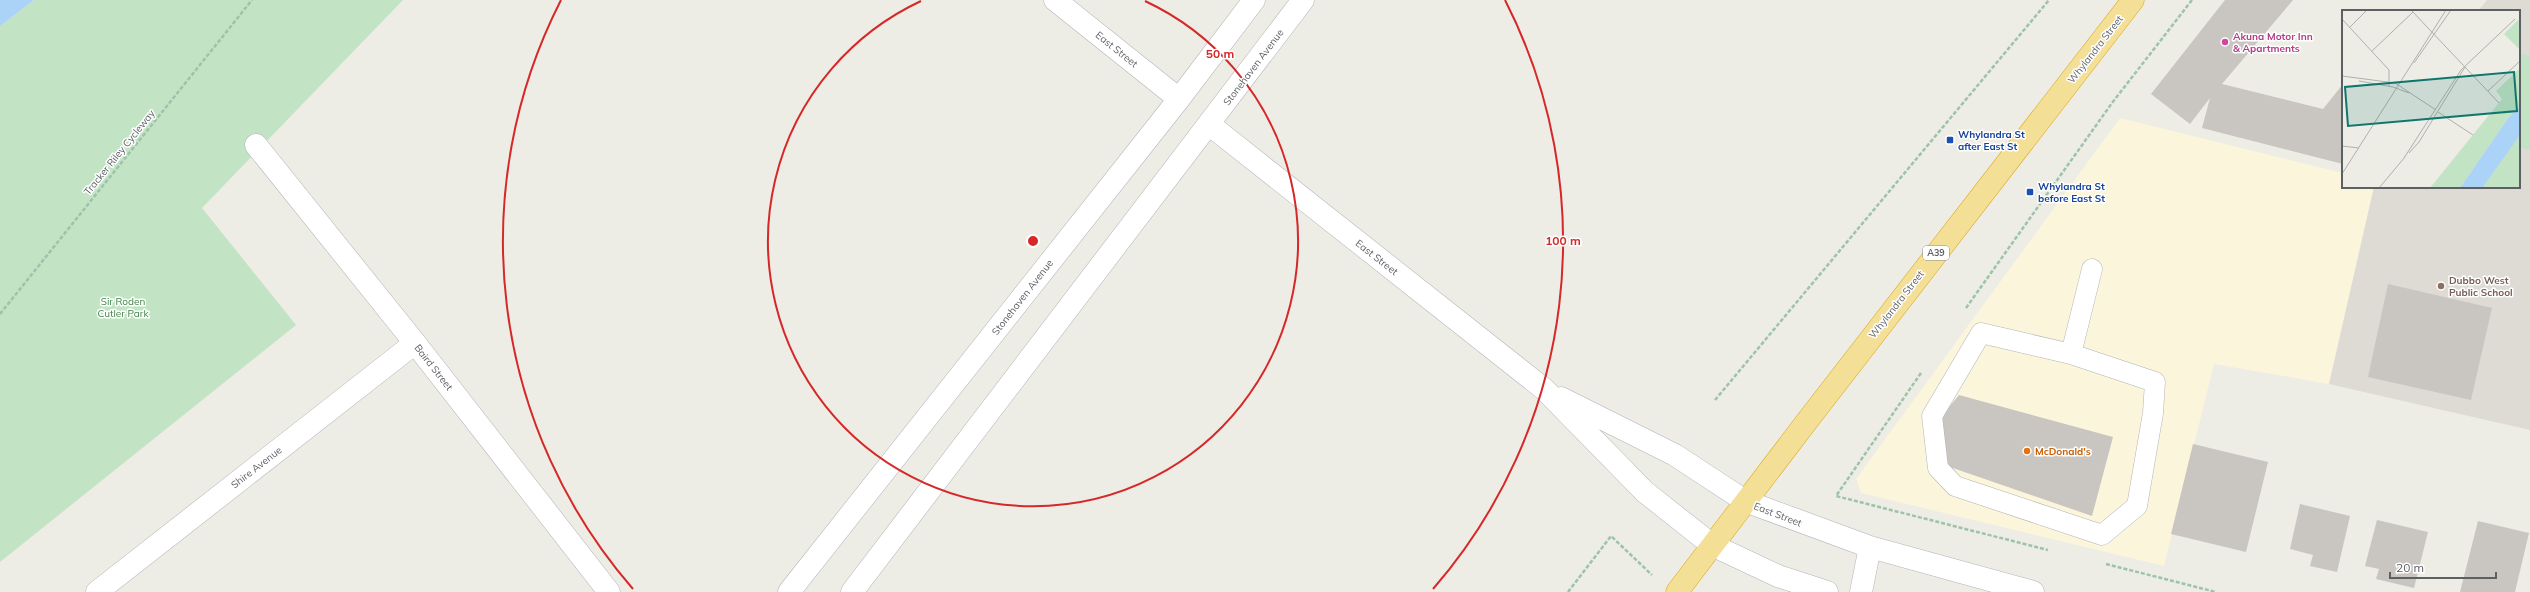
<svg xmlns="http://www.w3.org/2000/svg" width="2530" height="592" font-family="Mulish,sans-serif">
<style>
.commercial{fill:#fbf5dc}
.education{fill:#dddbd3}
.green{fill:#c3e3c5}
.water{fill:#abd2f7}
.building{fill:#c9c6c2}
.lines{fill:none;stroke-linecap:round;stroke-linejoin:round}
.lane-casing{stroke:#b2b4b8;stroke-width:21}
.street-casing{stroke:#b2b4b8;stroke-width:23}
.highway-casing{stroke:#dda715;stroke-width:23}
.path{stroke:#9dc3aa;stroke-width:2.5;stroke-dasharray:4 2;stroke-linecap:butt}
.lane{stroke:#fff;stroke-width:20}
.street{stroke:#fff;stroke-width:22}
.highway{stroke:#f3e096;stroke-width:22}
.ring{fill:none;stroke:#d62828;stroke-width:2}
.hotel-dot{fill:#d1479c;stroke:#fff;stroke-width:1.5}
.transit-dot{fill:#1a4fb4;stroke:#fff;stroke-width:1.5}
.education-dot{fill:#8d6e63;stroke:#fff;stroke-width:1.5}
.food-dot{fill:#e8710a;stroke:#fff;stroke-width:1.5}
.labels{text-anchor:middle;stroke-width:3;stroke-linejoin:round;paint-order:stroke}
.shield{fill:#fff;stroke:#8d8f92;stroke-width:1}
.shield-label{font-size:9px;font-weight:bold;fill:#5c5f64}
.hotel-label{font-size:10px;font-weight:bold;fill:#b23c85;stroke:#fff;text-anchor:start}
.street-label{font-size:10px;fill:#5c5f64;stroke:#fff}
.transit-label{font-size:10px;font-weight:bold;fill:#164399;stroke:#fff;text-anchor:start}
.education-label{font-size:10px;font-weight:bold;fill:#785e54;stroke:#fff;text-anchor:start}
.park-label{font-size:10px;fill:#3d8244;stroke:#fff}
.food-label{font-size:10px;font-weight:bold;fill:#c56008;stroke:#fff;text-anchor:start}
.inset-road{fill:none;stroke:#afb0ad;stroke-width:1}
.view{fill:#0f766e;fill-opacity:0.15;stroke:#0f766e;stroke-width:2}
.inset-edge{fill:none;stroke:#5c5f64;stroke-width:2}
.centre{fill:#d62828;stroke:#fff;stroke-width:2}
.ring-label{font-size:12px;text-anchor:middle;font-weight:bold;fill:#d62828;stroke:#fff;stroke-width:3;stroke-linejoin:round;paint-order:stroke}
</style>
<rect width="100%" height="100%" fill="#edece5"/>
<path class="commercial" d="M2120,118L2343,173V187H2374L2329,384L2214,364L2164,566L1861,493L1856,479Z"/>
<path class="education" d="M2487,0H2530V430L2329,384L2374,187H2519V11H2478Z"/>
<path class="green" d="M34,0H403L202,208L296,325L0,562V26Z
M2519,53L2530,56V150L2519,147Z"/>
<path class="water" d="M0,0H34L0,26Z"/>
<path class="building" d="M2225,0H2293L2222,84L2323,109L2343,84V164L2202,128L2210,98L2190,124L2151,94Z
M2388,284L2492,308L2471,400L2368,377Z
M1959,395L2113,437L2092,516L1947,466L1941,417Z
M2193,444L2268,462L2246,552L2171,534Z
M2300,504L2350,516L2337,572L2310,566L2313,555L2290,549Z
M2377,520L2428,532L2414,588L2376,579L2379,569L2365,566Z
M2478,521L2529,533L2515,592H2460Z"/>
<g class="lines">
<defs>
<path id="lane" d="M2071,354L1981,333L1932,416L1938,468L1955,486L2102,535L2137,506L2153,413L2155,382L2071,354L2092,269"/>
<path id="street" d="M1055,0L1179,99
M1210,125L1544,389L1645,492L1712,545L1778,576L1827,592
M256,145L415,343L609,592
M1561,398L1675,455L1745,501L1870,547L2033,592
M97,592L415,343
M789,592L1179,99L1254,0
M852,592L1303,0
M1861,592L1870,547"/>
<path id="highway" d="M1677,592L1804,425L2133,0"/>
</defs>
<use href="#lane" class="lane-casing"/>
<use href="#street" class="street-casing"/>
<use href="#highway" class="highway-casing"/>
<path class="path" d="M1966,308L2112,103L2192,0
M0,314L252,0
M1921,373L1836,496L2048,550
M1715,400L2049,0
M2106,564L2216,592
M1568,592L1611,536L1652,575"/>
<use href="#lane" class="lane"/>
<use href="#street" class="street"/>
<use href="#highway" class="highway"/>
</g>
<g class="ring">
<path d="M1145 1A265 265 0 1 1 921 1"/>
<path d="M633 589A530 530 0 0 1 561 0M1505 0A530 530 0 0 1 1433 589"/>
</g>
<circle class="hotel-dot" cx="2225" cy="42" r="4"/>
<g class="transit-dot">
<rect x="1946" y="136" width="8" height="8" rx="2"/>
<rect x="2026" y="188" width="8" height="8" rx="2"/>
</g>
<circle class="education-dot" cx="2441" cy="286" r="4"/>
<circle class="food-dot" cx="2027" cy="451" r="4"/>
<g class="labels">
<rect class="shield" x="1923" y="246" width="26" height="14" rx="3"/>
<g class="shield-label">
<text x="1936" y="256">A39</text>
</g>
<g class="hotel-label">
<text x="2233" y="40">Akuna Motor Inn<tspan x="2233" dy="12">&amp; Apartments</tspan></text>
</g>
<g class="street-label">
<text transform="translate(1117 49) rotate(39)" y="4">East Street</text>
<text transform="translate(2095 49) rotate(-52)" y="4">Whylandra Street</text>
<text transform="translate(1253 67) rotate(-53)" y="4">Stonehaven Avenue</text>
<text transform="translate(119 152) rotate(-51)" y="4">Tracker Riley Cycleway</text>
<text transform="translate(1377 257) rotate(38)" y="4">East Street</text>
<text transform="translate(1022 297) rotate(-52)" y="4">Stonehaven Avenue</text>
<text transform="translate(1896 304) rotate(-52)" y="4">Whylandra Street</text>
<text transform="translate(434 367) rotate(52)" y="4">Baird Street</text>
<text transform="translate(256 467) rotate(-38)" y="4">Shire Avenue</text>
<text transform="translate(1778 514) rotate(21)" y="4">East Street</text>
</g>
<g class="transit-label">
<text x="1958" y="138">Whylandra St<tspan x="1958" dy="12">after East St</tspan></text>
<text x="2038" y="190">Whylandra St<tspan x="2038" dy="12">before East St</tspan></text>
</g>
<g class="education-label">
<text x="2449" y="284">Dubbo West<tspan x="2449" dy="12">Public School</tspan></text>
</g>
<g class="park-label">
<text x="123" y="305">Sir Roden<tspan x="123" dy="12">Cutler Park</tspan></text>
</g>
<g class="food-label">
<text x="2035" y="455">McDonald's</text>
</g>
</g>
<g transform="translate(2342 10)">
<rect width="178" height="178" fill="#edece5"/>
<path d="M176,10L178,12V40L162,24ZM178,58V97L167,107L118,178H88L160,89L154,81ZM178,125V178H140L166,141Z" fill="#c3e3c5"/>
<path d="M178,97V125L143,174L140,178H118L167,107Z" fill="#abd2f7"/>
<path class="inset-road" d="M69,0L157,93M0,9L47,60V76M8,17L25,0M30,41L71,2M72,53L109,0M0,66L53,73L94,100M17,71L51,77L67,83M146,81L178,51M96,102L131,125M0,136L17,138M67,143L77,132L123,57M62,148L119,60L173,9M0,164L104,0M37,178L63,147"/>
<path class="view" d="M172,62L175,101L6,116L3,77Z"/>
<rect width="178" height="178" class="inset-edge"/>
</g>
<circle cx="1033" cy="241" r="6" class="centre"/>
<g class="ring-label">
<text x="1220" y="58">50 m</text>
<text x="1563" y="245">100 m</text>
</g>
<path d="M2390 572v6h106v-6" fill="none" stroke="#5c5f64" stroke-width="2"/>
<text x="2396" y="572" font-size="12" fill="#5c5f64" stroke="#ffffff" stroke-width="3" paint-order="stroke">20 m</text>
</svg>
